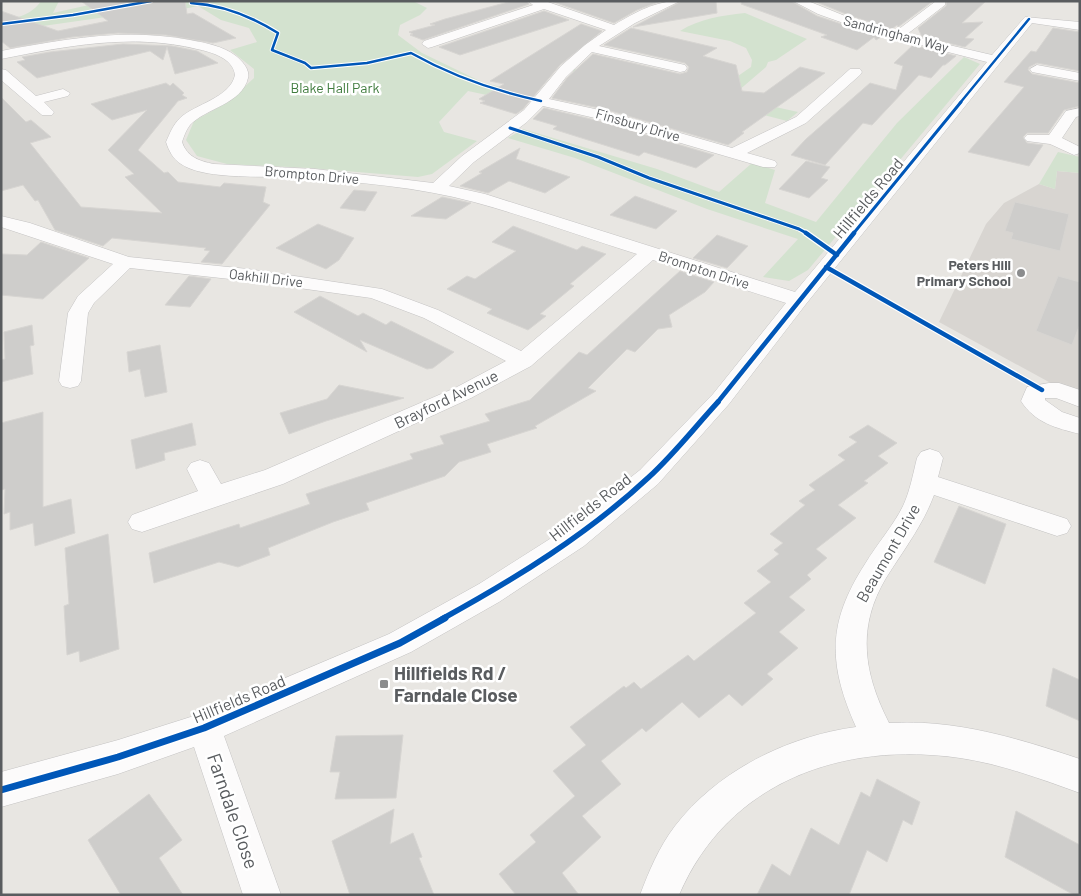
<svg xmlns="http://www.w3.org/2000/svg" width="1081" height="896" font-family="Barlow,sans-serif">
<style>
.education{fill:#d8d5d1}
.green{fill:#d3e2cf}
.building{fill:#cecdcb;stroke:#d7d5d2}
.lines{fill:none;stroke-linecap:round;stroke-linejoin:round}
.minor-casing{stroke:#c4c3c3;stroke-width:1}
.minor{fill:#fcfbfb;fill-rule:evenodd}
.cycleway-far4-casing{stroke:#fff;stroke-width:4.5}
.cycleway-far3-casing{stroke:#fff;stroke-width:5}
.cycleway-far2-casing{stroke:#fff;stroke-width:7}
.cycleway-far1-casing{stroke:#fff;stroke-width:9}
.cycleway-casing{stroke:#fff;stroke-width:10}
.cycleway-far4{stroke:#0057b8;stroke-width:2.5}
.cycleway-far3{stroke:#0057b8;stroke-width:3}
.cycleway-far2{stroke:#0057b8;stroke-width:4.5}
.cycleway-far1{stroke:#0057b8;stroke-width:5.5}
.cycleway{stroke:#0057b8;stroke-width:7}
.poi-dot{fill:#8b8c8d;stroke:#fff;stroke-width:2}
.labels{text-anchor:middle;stroke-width:5;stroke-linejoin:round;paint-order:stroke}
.far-street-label{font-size:14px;fill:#595c5f;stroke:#fff}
.far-park-label{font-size:14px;fill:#3f7b3d;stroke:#fff}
.far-poi-label{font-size:14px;font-weight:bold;fill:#595c5f;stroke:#fff;text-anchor:end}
.street-label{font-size:16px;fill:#595c5f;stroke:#fff}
.near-poi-label{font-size:19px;font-weight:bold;fill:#595c5f;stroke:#fff;text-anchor:start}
.near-street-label{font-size:19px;fill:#595c5f;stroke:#fff}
</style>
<rect width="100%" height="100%" fill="#e8e6e2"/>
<path class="education" d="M1057,171L1080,173V399L939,322L986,224L1004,203L1039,184L1055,189Z"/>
<path class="green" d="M41,1H59L53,13L107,1H413L427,8L420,15L400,25L398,35L422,53L484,83L532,94L524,103L468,91L439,122L444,132L477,141L432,174L418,177L309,168L227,164L197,156L186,140L194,121L228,102L254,78V69L230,50L257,42L249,28L221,20L198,6L149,16L141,12L1,32V21C16,18 32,15 41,1Z
M745,13L807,39L776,60L768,62L766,67L731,97L798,112L787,121L721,104L705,109L572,75L574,69L698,100L709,96L751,67L752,60L746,48L730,41L680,31C701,18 721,16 745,13Z
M964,57L980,64L808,270L789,281L763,277L798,239L707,209L575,158L508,138L523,129L657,169L719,192L752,163L775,170L765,203L816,222L897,123Z
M1058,152L1080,157V173L1057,171L1055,189L1039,184Z"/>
<path class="building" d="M81,1H185L187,14L193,13L236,38L213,43L166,35L118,33L72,37L10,48L1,41V11L58,31L108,21Z
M512,1H526L529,4L423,40L410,35L413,34L409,32L435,25L430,24L445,19Z
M551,1H661L637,10L614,23Z
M682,1H716L717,13L633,27Z
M742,1H791L817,16L881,37L876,40L874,37L857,50L821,37L827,35L741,4Z
M814,1H933L898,27L897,25L892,29L851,16Z
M947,1H986L962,23L983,22L965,38L974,39L965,47L922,37L918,28L946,6Z
M544,11L569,20L460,55L439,47Z
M581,24L602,31L560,65L523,109L516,114L480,103L485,101L479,99L504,84L490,81Z
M631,28L717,48L703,56L736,65L742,91L764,93L800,67L825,73L742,132L744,133L728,145L604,109L552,98L567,78L593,54L680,74L687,72L689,67L685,63L604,45Z
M1053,28L1080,32V71L1037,63L1029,67L1028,70L1032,74L1080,83V106L1064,110L1048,133H1027L1023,137L1027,143L1043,145L1029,166L968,152L1024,87L1004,82L1031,51L1036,52Z
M123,44L172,46L197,51L218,63L175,74L167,47L163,60L150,51L37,78L17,62L25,60L22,57L50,52Z
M913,45L956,56L945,65H943L931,78L919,75L872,125L863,123L825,165L791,155L806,139L870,83L896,90L903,66L894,63Z
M166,83L170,86L173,83L184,93L182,95L187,98L178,101L138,150L164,173L168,172L178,182L220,187L224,183L266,187L263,202L270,205L222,264L201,262L210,251L204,250L206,248L112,238L103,246L55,230L38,200L35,201L23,185L1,191V97L26,122L31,120L51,137L30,143L81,207L162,213L125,177L134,174L108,150L147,110L112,120L91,104Z
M544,108L595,120L714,155L696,168L644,152L639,156L553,129L557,126L533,119Z
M520,148L516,159L570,177L545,193L509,181L488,193L460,186L482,173L479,172Z
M806,161L830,167L821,178L828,180L809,198L779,189Z
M354,190L377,192L365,211L340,208Z
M635,196L677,211L656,229L610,215Z
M442,197L471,203L446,219L411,216Z
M1015,202L1069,214L1060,251L1011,239L1013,233L1005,231Z
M318,224L354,238L339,260L326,269L276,248Z
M513,226L577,250L582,246L606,254L570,284L574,286L540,314L546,316L528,330L487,313L492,309L447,289L467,276L475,279L516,251L492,242Z
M717,235L748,246L727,268L693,258Z
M41,242L89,258L43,299L1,295V254L27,255Z
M680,271L714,282L705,292L669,315L672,327L658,329L635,352L627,349L588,388L596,391L535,426L537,428L487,444L491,452L459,462L445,476L366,503L369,510L333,522L268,548L270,555L238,567L219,562L154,583L149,553L239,524L240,528L310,504L306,494L413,459L410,454L444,444L440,436L490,421L485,414L530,400L579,352L587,355Z
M189,276L211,279L190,307L165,305Z
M1058,276L1080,282V324L1072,345L1036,331Z
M320,296L358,316L363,313L386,325L391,321L454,352L433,368L427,369L360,340L367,352L294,312Z
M32,325L34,345L30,346L33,374L1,382V360L5,359L4,332Z
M160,345L167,392L145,397L140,369L129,372L127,352Z
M339,385L404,398L326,421L289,434L280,413L327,399Z
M43,412V507L71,499L75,533L35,546L33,523L10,530V512L4,514L5,489L1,490V423Z
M192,423L196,445L164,453L165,460L136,469L131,440Z
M868,425L897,443L878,456L888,463L864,481L868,483L838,505L856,518L816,549L827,558L807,575L811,579L789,597L805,610L779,632L798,648L767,674L773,679L742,706L729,694L699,718L682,702L646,732L642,728L601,761L621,784L582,816L601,837L562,873L579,895H516L499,874L536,842L530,835L575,796L553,771L586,745L570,727L624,686L626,688L634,682L641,689L688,655L694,661L756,613L744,603L771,582L757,571L779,554L774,550L783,543L770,534L805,505L799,501L815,490L809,485L845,460L838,455L857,442L849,437Z
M959,506L1006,524L985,584L934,562Z
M108,534L119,649L80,662L79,651L67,655L64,606L69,604L65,548Z
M1053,668L1080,680V721L1046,706Z
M403,735L396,798L335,799L340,772H330L336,736Z
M877,779L920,802L912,825L903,820L887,862L867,850L849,895H757L772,864L790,876L811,828L839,845L861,792L870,797Z
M149,794L182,840L159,858L183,895H121L88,840Z
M394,809L390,844L413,833L422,857L419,858L434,895H350L332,841Z
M1016,811L1080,845V895H1074L1005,857Z"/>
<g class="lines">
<defs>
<path id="minor" d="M528,1H545L614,25C636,12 655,1 680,1L635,23L599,46L685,65L687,68L685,71L680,72L592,52L566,77L549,99L604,111L732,148L796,117L850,69H860L862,72L860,75L806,123L747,153L775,161L777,164L775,167H763L595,118L543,106L527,122L474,162L449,186L485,194L795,292L987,62L866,31L818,14L793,1H808L850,18L895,32L936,1H945V5L906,35L992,55L1025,17L1080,22V30L1032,23L806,304L729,404L658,484L584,546L499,602L411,652L224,736L281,895H243L194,747L118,774L1,807V772L118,740L200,714L389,634L479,584L564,530L640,470L713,394L786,303L653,260L531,366L471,398L283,484L142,532L132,529L128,522L132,515L198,491L187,469L191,463L200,460L209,463L221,484L265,470L455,388L506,361L424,318L371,298L248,281L130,268L94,303L88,313L81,381L78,386L70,388L62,386L59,381L68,313L78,296L113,264L1,227V216L30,223L129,257L248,269L382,289L438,310L521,351L637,254C583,237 529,217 474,202C418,187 358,182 301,178C269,175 206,181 181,164C173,159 169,151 166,142C170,133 173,125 180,118C195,104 230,98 235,75C233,58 211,52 197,49C131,33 67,46 1,59V51C65,39 125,28 190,40C206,43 223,46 236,56C242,61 250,69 248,78C242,104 206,108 190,125C186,130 184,136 182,142C187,157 199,161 214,164L315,169L433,183L462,156L524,110L561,66L585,45L606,30L544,9L432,47L428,48L422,44L424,41L533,5Z
M1037,65L1080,73V81L1032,72L1030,69Z
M1,69L6,70L36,96L63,89L70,93L68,96L44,102L54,112L52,115H42L1,80Z
M1080,108V116L1076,117L1062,138L1080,147V153L1074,155L1050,144L1027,141L1024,138L1027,135H1049L1066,111Z
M1049,383H1059L1080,390V407L1056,398H1045V400L1062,412L1080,418V434C1056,428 1035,423 1021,401L1027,387Z
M930,449L939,452L943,458L938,477L1067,519L1071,526L1067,533L1057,536L934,495C923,525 903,551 886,578C856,628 864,674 889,723C955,719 1017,738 1080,759V793C1041,779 1001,764 960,758C843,741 728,781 679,895H640C649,871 659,847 675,826C717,771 788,736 856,727C828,664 827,623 865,564C877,544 893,526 903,506C910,491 913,474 917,458L921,452Z"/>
</defs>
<use href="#minor" class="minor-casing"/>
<use href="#minor" class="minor"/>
<defs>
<path id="cycleway-far4" d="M191,3C223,5 251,16 278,33L272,50L305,63L311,68L367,63L411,53C452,76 495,91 541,101
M1,24L73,15L151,1
M960,103L1029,19"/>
<path id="cycleway-far3" d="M510,128L598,157L649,178L799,229L808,234
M853,234L961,102"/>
<path id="cycleway-far2" d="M806,233L837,255
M826,267L1042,390
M717,403L854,233"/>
<path id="cycleway-far1" d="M442,619C515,579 588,534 649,477C674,454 695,427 718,402"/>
<path id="cycleway" d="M1,790L118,757L204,728L400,643L445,618"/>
</defs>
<use href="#cycleway-far4" class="cycleway-far4-casing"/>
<use href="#cycleway-far3" class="cycleway-far3-casing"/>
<use href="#cycleway-far2" class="cycleway-far2-casing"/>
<use href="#cycleway-far1" class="cycleway-far1-casing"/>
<use href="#cycleway" class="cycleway-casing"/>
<use href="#cycleway-far4" class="cycleway-far4"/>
<use href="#cycleway-far3" class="cycleway-far3"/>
<use href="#cycleway-far2" class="cycleway-far2"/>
<use href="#cycleway-far1" class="cycleway-far1"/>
<use href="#cycleway" class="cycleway"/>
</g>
<g class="poi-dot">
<circle cx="1021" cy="273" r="5"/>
<rect x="379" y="679" width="10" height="10" rx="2.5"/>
</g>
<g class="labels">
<g class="far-street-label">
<text transform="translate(896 34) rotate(15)" y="5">Sandringham Way</text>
<text transform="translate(638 125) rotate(16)" y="5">Finsbury Drive</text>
<text transform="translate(312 175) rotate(5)" y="5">Brompton Drive</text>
<text transform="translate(704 270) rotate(18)" y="5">Brompton Drive</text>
<text transform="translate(266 278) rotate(7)" y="5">Oakhill Drive</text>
</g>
<g class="far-park-label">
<text x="335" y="93">Blake Hall Park</text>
</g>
<g class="far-poi-label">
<text x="1011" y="270">Peters Hill<tspan x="1011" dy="16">Primary School</tspan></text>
</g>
<g class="street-label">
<text transform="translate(868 198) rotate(-50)" y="6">Hillfields Road</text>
<text transform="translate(446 399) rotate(-26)" y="6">Brayford Avenue</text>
<text transform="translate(590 507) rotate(-38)" y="6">Hillfields Road</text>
<text transform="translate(888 553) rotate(-60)" y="6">Beaumont Drive</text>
<text transform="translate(239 699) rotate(-23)" y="6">Hillfields Road</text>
</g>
<g class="near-poi-label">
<text x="394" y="680">Hillfields Rd /<tspan x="394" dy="22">Farndale Close</tspan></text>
</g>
<g class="near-street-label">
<text transform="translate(233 811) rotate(71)" y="7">Farndale Close</text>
</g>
</g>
<rect width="1081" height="896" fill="none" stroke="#595c5f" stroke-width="5"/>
</svg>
